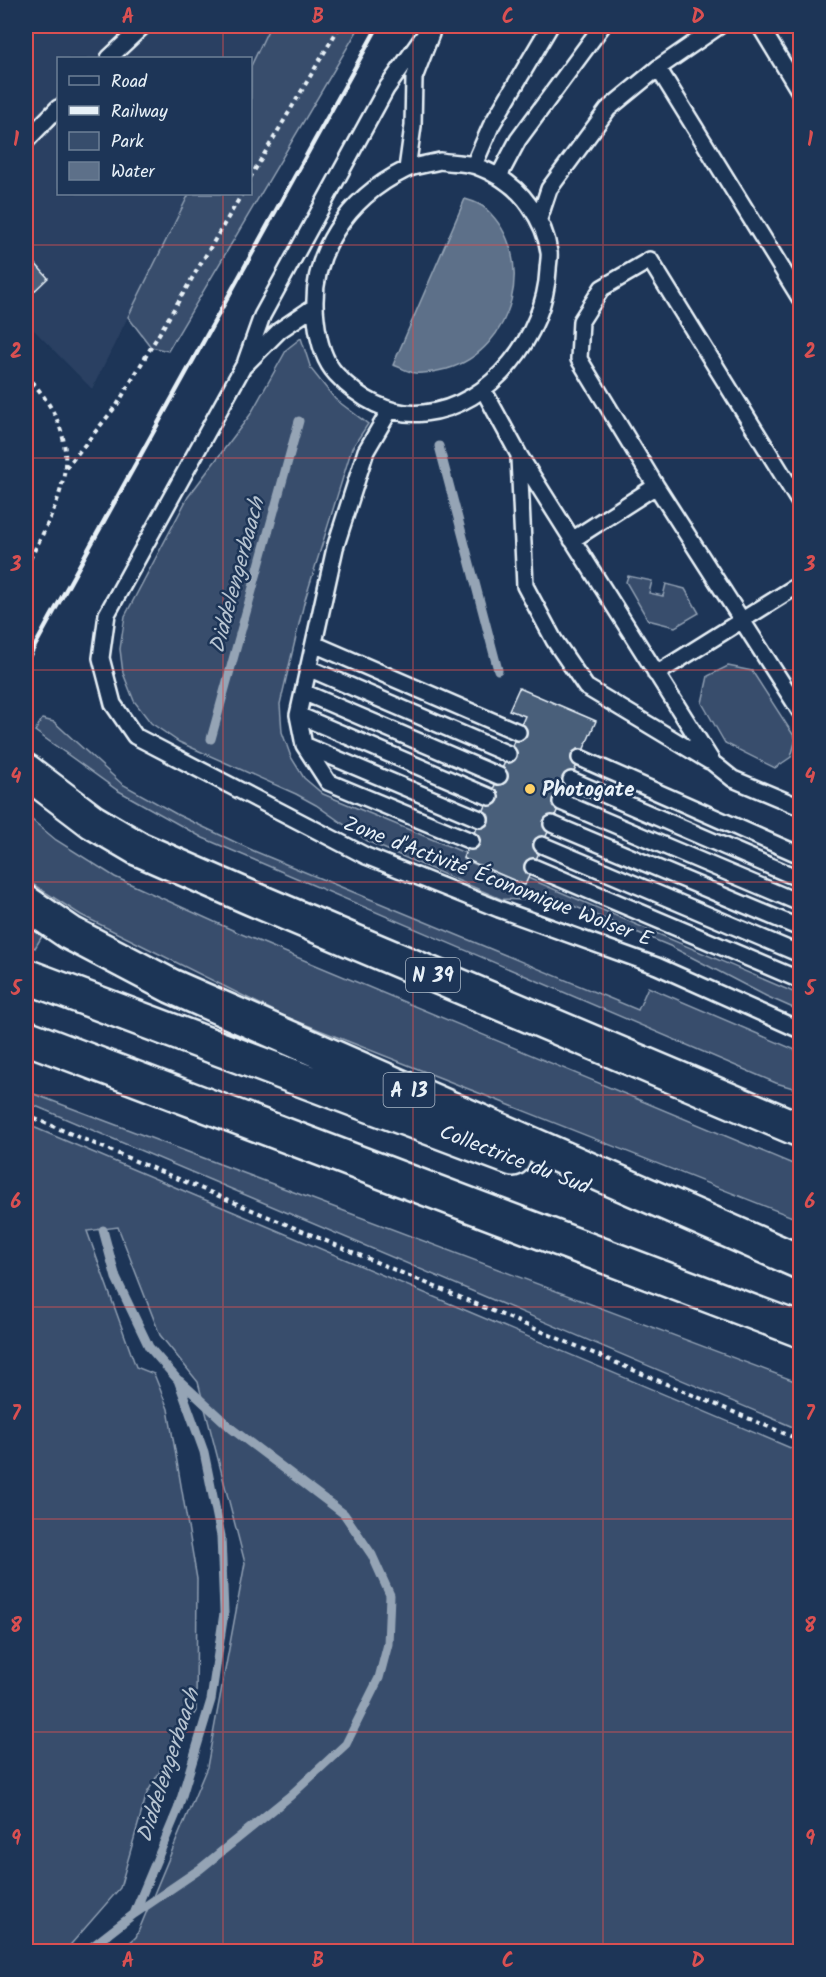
<svg xmlns="http://www.w3.org/2000/svg" width="826" height="1977" font-family="Kalam,sans-serif">
<style>
.built{fill:#2a4162}
.green{fill:#374d6c;stroke:#909fb2;stroke-width:1.5}
.water{fill:#5d7089;stroke:#95a4b5;stroke-width:1.5}
.lines{fill:none;stroke-linecap:round;stroke-linejoin:round}
.stream{stroke:#95a4b5;stroke-width:9}
.building{fill:#495e7a;stroke:#e8f1f8;stroke-width:1.5}
.service-casing{stroke:#e8f1f8;stroke-width:20}
.primary-casing{stroke:#e8f1f8;stroke-width:38}
.motorway-casing{stroke:#e8f1f8;stroke-width:38}
.path{stroke:#e8f1f8;stroke-width:4;stroke-dasharray:4.5 4.5;stroke-linecap:butt}
.service{stroke:#1d3557;stroke-width:15}
.primary{stroke:#1d3557;stroke-width:33}
.motorway{stroke:#1d3557;stroke-width:33}
.rail{stroke:#e8f1f8;stroke-width:4.5}
.grid{fill:none;stroke:#da5052;stroke-width:1.5;stroke-opacity:0.55}
.poi-dot{fill:#ffd166;stroke:#1d3557;stroke-width:2}
.labels{text-anchor:middle;stroke-width:5;stroke-linejoin:round;paint-order:stroke}
.shield{fill:#1d3557;stroke:#abb9c8;stroke-width:1.5}
.shield-label{font-size:20px;font-weight:bold;fill:#e8f1f8}
.poi-label{font-size:21px;font-weight:bold;fill:#e8f1f8;stroke:#1d3557;text-anchor:start}
.street-label{font-size:21px;fill:#e8f1f8;stroke:#1d3557}
.water-label{font-size:22px;font-style:italic;fill:#b7c4d1;stroke:#1d3557}
.neatline{fill:none;stroke:#da5052;stroke-width:2}
.grid-label{font-size:20px;text-anchor:middle;font-weight:bold;fill:#da5052}
</style>
<rect width="100%" height="100%" fill="#1d3557"/>
<filter id="ink" filterUnits="userSpaceOnUse"><feTurbulence type="fractalNoise" baseFrequency=".0167" numOctaves="2"/><feDisplacementMap in="SourceGraphic" scale="12" xChannelSelector="R" yChannelSelector="G"/><feConvolveMatrix kernelMatrix="1 2 1 2 8 2 1 2 1" color-interpolation-filters="sRGB"/></filter>
<g filter="url(#ink)">
<path class="built" d="M26,26H270L251,66L250,58H58V194H189L92,389L30,326L26,332Z"/>
<path class="green" d="M270,26H360L168,351L151,347L128,317L189,194H250L251,66Z
M301,338L311,369L335,399L368,424L352,448L304,603L280,704L282,732L291,757L304,778L323,794L465,853L463,859L524,885L528,878L800,995V1011L766,996L670,946L564,902L501,899L369,842L316,805L296,794L179,742L151,723L134,701L123,673L120,649L125,616L188,497L250,415L287,349Z
M628,576L652,581L649,593L663,596L666,584L685,589L699,613L675,627L648,620L626,582Z
M728,666L752,671L796,739L791,757L775,768L725,743L702,703L708,676Z
M42,719L54,722L122,784L178,815L254,851L638,1010L648,987L800,1052V1090L776,1083L203,838L117,790L35,731Z
M26,815L56,840L115,877L239,933L800,1167V1220L284,1016L81,915L26,880Z
M26,920L44,933L35,948L26,944Z
M26,1091L800,1383V1430L26,1102Z
M26,1124L800,1452V1951H120L136,1937L207,1767L245,1563L198,1382L160,1335L118,1227L87,1231L136,1367L154,1374L168,1409L197,1579L196,1711L147,1793L120,1888L65,1951H26Z"/>
<path class="water" d="M465,199C472,201 481,204 486,209C538,257 514,350 447,369C436,371 426,374 415,373C408,372 400,367 393,365Z"/>
<g class="lines">
<path class="stream" d="M439,446L498,670
M211,739L299,421
M134,1914L200,1869L290,1796L346,1744L379,1678L388,1644L390,1595L372,1555L344,1514L232,1429L180,1381
M85,1952L134,1914L178,1809L211,1700L224,1613L221,1536L204,1452L178,1380L149,1347L116,1278L103,1230"/>
</g>
<path class="building" d="M26,253L48,278L26,299Z
M519,688L596,721L525,885L463,858L525,716L509,710Z"/>
<g class="lines">
<defs>
<path id="service" d="M760,26L800,92
M109,58L143,26
M658,68L800,298
M26,141L58,108
M440,161C452,163 465,162 476,166C498,174 517,187 530,206C539,219 547,236 549,252C550,257 548,264 548,270C545,334 492,406 424,413C390,417 358,398 336,374C323,360 318,338 316,319C308,254 348,198 405,170C415,165 429,164 440,161Z
M474,165L491,126L550,26
M407,169L413,126L414,78L431,34
M499,176L518,140L602,26
M539,219L549,189L608,109L658,68L719,26
M314,307L280,330L243,367L107,614L101,658L113,704L135,736L366,856L499,909L657,966L800,1030
M246,361L262,316L386,89L431,26
M483,389L519,455L713,763L733,779L800,807
M390,410L366,451L335,548L298,715L304,745L328,782L471,841
M519,458L525,586L554,640L586,687L709,761
M656,486L579,359L581,321L602,288L650,260L800,503
M572,540L656,486L800,711
M314,644L518,732
M308,668L508,754
M656,674L800,584
M303,692L499,776
M298,715L490,797
M304,745L480,819
M580,758L800,855
M571,780L800,879
M561,802L800,903
M552,824L800,928
M542,845L800,954
M533,867L800,980"/>
<path id="primary" d="M26,771L93,822L139,849L251,898L800,1130"/>
<path id="motorway" d="M26,903L70,933L171,986L800,1262
M26,976L513,1159
M26,1037L800,1330"/>
</defs>
<use href="#service" class="service-casing"/>
<use href="#primary" class="primary-casing"/>
<use href="#motorway" class="motorway-casing"/>
<path class="path" d="M250,178L340,26
M26,375C91,445 64,493 26,567
M66,468L117,405L242,194
M26,1115L800,1440"/>
<use href="#service" class="service"/>
<use href="#primary" class="primary"/>
<use href="#motorway" class="motorway"/>
<path class="rail" d="M26,662L378,26"/>
</g>
</g>
<path class="grid" d="M223,26V58M413,26V1952M603,26V1952M223,194V1952M26,245H800M26,458H800M26,670H800M26,882H800M26,1095H800M26,1307H800M26,1519H800M26,1732H800"/>
<circle class="poi-dot" cx="530" cy="789" r="6"/>
<g class="labels">
<g class="shield">
<rect x="406" y="958" width="54" height="34" rx="4.5"/>
<rect x="383.5" y="1073" width="51" height="34" rx="4.5"/>
</g>
<g class="shield-label">
<text x="433" y="982">N 39</text>
<text x="409" y="1097">A 13</text>
</g>
<g class="poi-label">
<text x="542" y="796">Photogate</text>
</g>
<g class="street-label">
<text transform="translate(498 881) rotate(21)" y="7">Zone d'Activité Économique Wolser E</text>
<text transform="translate(515 1159) rotate(21)" y="7">Collectrice du Sud</text>
</g>
<g class="water-label">
<text transform="translate(236 575) rotate(-75)" y="8">Diddelengerbaach</text>
<text transform="translate(167 1765) rotate(-72)" y="8">Diddelengerbaach</text>
</g>
</g>
<rect width="826" height="1977" fill="none" stroke="#1d3557" stroke-width="66"/>
<rect x="57" y="57" width="195" height="138" fill="#1d3557" stroke="#6e8097" stroke-width="1.5"/>
<rect x="69" y="76" width="30" height="9" fill="#1d3557" stroke="#6e8097" stroke-width="1.5"/>
<text x="111" y="87" font-size="18" fill="#e8f1f8">Road</text>
<rect x="69" y="106" width="30" height="9" fill="#e8f1f8" stroke="#6e8097" stroke-width="1.5"/>
<text x="111" y="117" font-size="18" fill="#e8f1f8">Railway</text>
<rect x="69" y="132" width="30" height="18" fill="#374d6c" stroke="#6e8097" stroke-width="1.5"/>
<text x="111" y="147" font-size="18" fill="#e8f1f8">Park</text>
<rect x="69" y="162" width="30" height="18" fill="#5d7089" stroke="#6e8097" stroke-width="1.5"/>
<text x="111" y="177" font-size="18" fill="#e8f1f8">Water</text>
<rect x="33" y="33" width="760" height="1911" class="neatline"/>
<g class="grid-label">
<text x="128" y="23">A</text>
<text x="318" y="23">B</text>
<text x="508" y="23">C</text>
<text x="698" y="23">D</text>
<text x="16" y="146">1</text>
<text x="810" y="146">1</text>
<text x="16" y="358">2</text>
<text x="810" y="358">2</text>
<text x="16" y="571">3</text>
<text x="810" y="571">3</text>
<text x="16" y="783">4</text>
<text x="810" y="783">4</text>
<text x="16" y="995">5</text>
<text x="810" y="995">5</text>
<text x="16" y="1208">6</text>
<text x="810" y="1208">6</text>
<text x="16" y="1420">7</text>
<text x="810" y="1420">7</text>
<text x="16" y="1632">8</text>
<text x="810" y="1632">8</text>
<text x="16" y="1845">9</text>
<text x="810" y="1845">9</text>
<text x="128" y="1967">A</text>
<text x="318" y="1967">B</text>
<text x="508" y="1967">C</text>
<text x="698" y="1967">D</text>
</g>
</svg>
